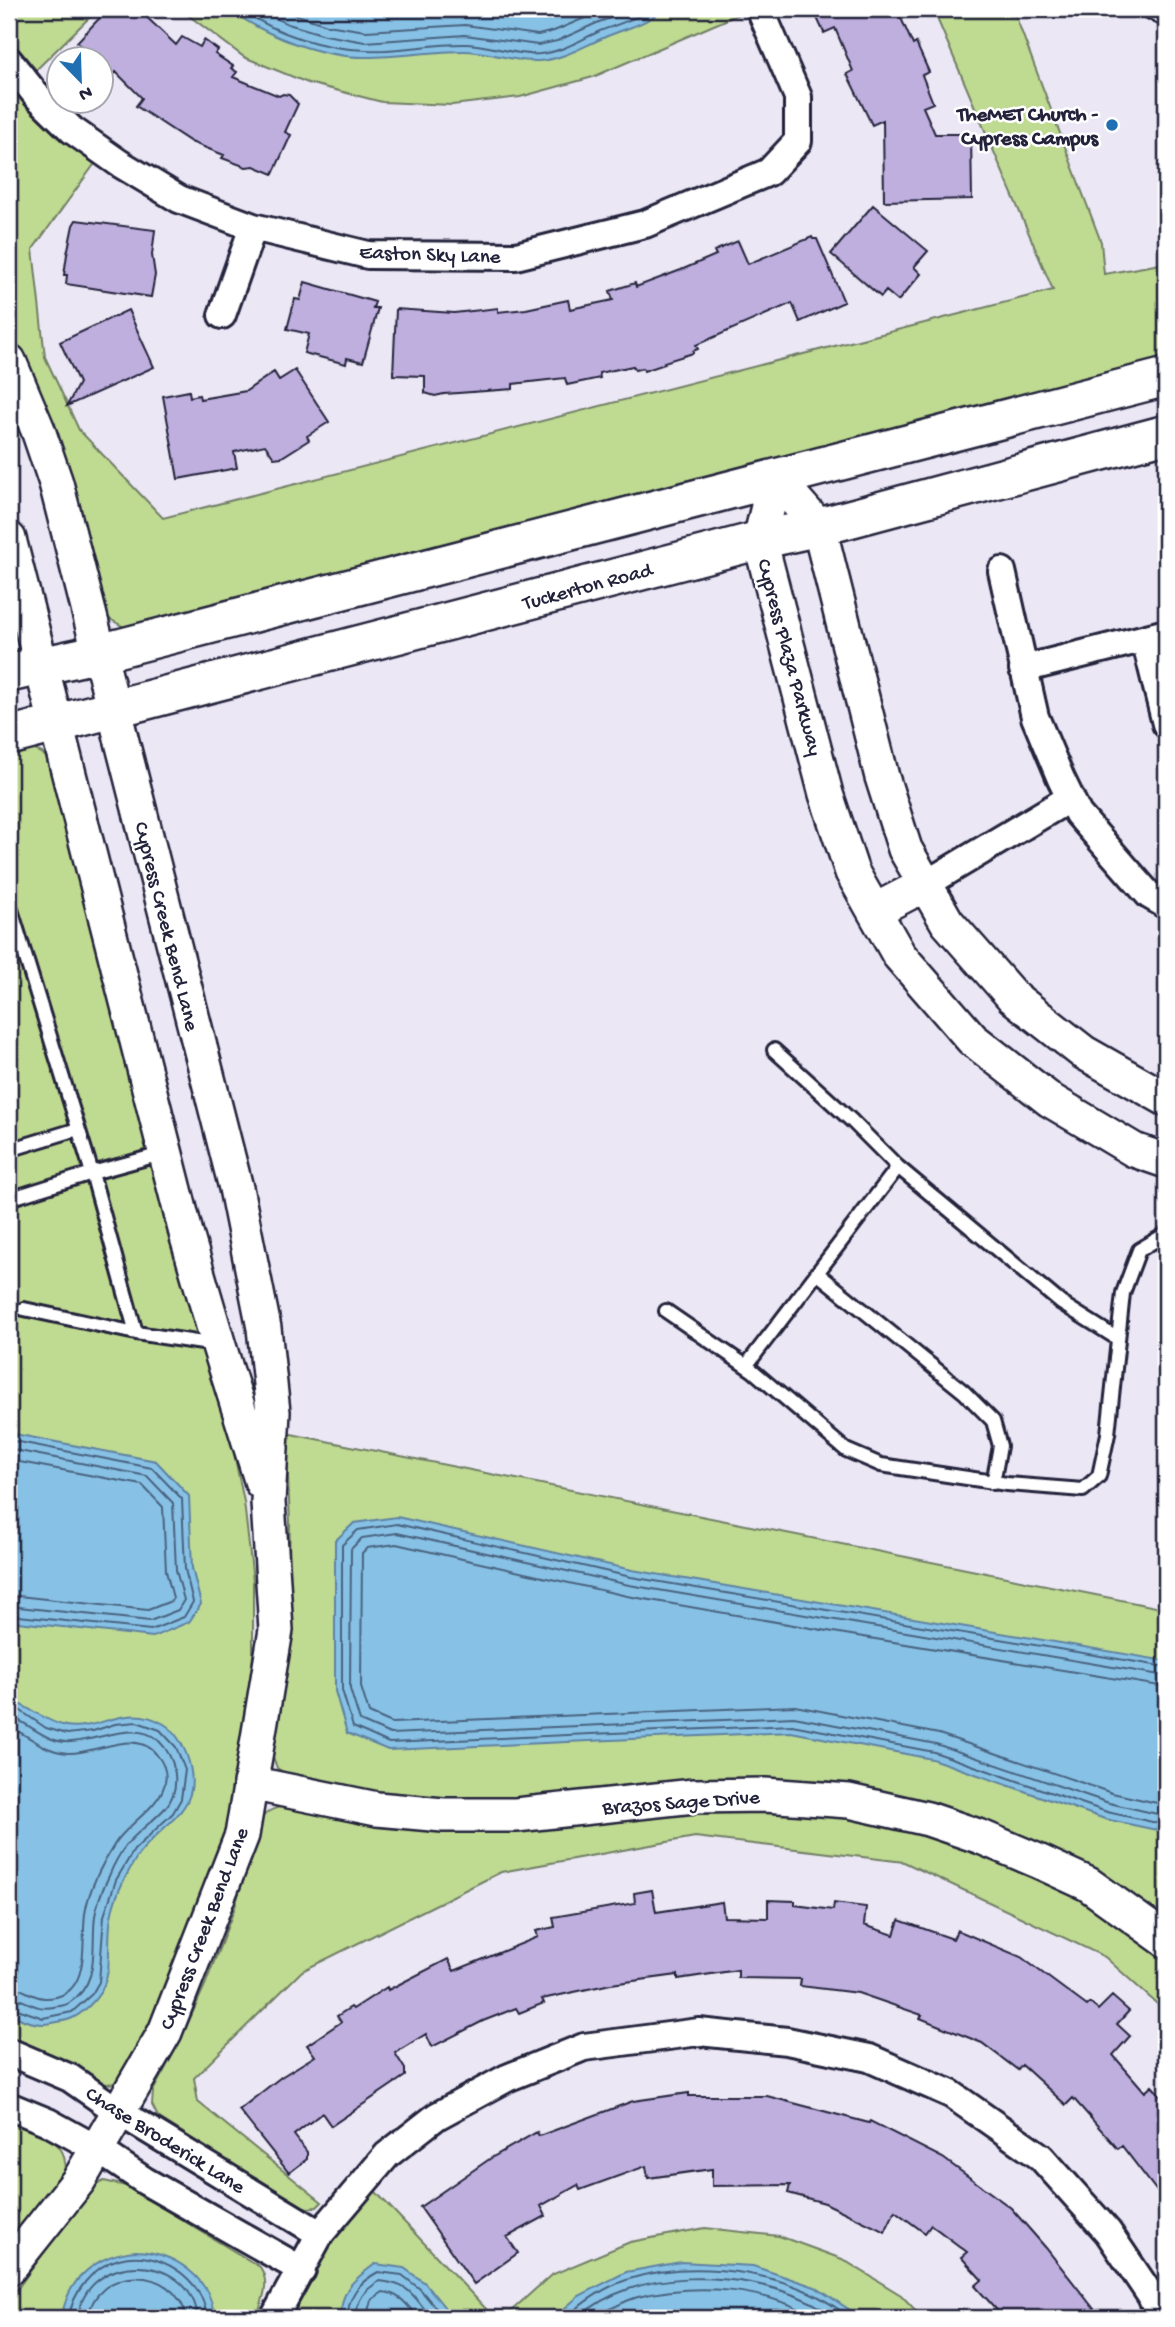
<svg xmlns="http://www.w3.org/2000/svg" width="1175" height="2327" font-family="'Gochi Hand',sans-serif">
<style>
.green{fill:#bfda91;stroke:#707e66;stroke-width:2}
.water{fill:#87c2e6;stroke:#5f82a2;stroke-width:2}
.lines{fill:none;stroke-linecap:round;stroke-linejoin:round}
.shore{stroke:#4a627f;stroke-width:2}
.building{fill:#bfafdf;stroke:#22223b;stroke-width:2}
.service-casing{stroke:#22223b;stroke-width:18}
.minor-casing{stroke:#22223b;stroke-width:32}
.tertiary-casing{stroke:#22223b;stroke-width:38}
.secondary-casing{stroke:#22223b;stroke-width:42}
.service{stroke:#fff;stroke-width:12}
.minor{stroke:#fff;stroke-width:26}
.tertiary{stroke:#fff;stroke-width:33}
.secondary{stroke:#fff;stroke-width:37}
.poi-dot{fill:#1f6fb2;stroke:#fff;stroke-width:2.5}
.labels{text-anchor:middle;stroke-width:5;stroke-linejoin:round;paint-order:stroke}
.poi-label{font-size:21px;font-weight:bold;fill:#22223b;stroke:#fff;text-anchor:end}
.street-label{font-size:21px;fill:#22223b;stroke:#fff}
</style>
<rect width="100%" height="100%" fill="#ece7f5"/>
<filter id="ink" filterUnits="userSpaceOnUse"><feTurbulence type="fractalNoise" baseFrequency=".0143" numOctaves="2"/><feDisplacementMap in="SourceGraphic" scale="14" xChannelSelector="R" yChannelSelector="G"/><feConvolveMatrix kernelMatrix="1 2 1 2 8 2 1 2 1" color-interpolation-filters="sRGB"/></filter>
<g filter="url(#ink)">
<path class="green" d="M9,9H98L36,70L9,38Z
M180,9H742L744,12L593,77L520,97L452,105L382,102L308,83L244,57Z
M933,9H1013L1101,242L1104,274L1166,263V360L126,628L108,618L102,607L24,365L9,327V82L49,123L96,162L33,249L45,357L79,430L163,518L1053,290Z
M28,747L42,753L54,766L228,1424L244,1502L253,1581V1655L244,1741L228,1820L207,1900L150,2035L117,2083L106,2084L9,2040V749Z
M286,1433L1166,1609V1917L1106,1879L914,1799L828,1781L762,1779L501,1800L442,1799L382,1793L288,1775L277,1768L272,1754L288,1593L290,1523Z
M288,1806C396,1807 504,1808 611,1809C683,1810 757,1805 828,1814C931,1826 1032,1867 1120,1920C1136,1930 1151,1944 1166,1956V2012L1105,1957L904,1862L695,1837L501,1872L302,1971L194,2078L198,2102L322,2202L317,2207L308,2208L296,2205L158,2117L152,2105L153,2091L179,2043L205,1985L235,1907L258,1824C265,1811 274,1807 288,1806Z
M9,2119C35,2132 74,2139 63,2175L9,2250Z
M104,2181L126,2186L260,2267C271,2283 262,2302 256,2318H9V2300L93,2186Z
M375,2191L487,2310L510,2312L551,2275L630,2242L705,2228L779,2236L842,2259L901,2295L923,2318H288L310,2275L336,2234Z"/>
<path class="water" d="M229,9H665C644,25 626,28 603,38C582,47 561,60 538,61C513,62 489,51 464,51C432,51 400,57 368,57C322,58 265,36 229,9Z
M9,1433L156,1461L189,1496L192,1568L201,1604L189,1622L153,1637L9,1621Z
M397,1517L632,1570L1166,1661V1832L1105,1819L932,1759L791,1732L388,1750L347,1733L335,1691V1541L354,1523Z
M9,1700C29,1706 45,1722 66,1726C99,1732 127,1701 164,1724C174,1730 182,1743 186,1753C207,1809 167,1818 139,1854C133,1862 128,1873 123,1882C118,1892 113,1906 111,1917C105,1951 118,1979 89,2006C75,2019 70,2020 52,2023C37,2026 19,2021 9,2010Z
M136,2251C173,2252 212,2277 214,2318H62C66,2279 98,2254 136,2251Z
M681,2262L753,2266L815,2287L862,2318H553L579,2296L626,2272Z
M375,2264L404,2268L425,2283L453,2318H340C342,2288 352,2281 375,2264Z"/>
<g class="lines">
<path class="shore" d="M241,9C275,34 324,49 366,50C399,52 433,43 467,44C491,45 516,56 540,54C562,52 580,40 600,31C618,24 636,19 653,9
M256,9L288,24L325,35L365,42L465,35L538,45L557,41L599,22L636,9
M279,9L327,25L366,31L465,25L538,35L554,31L606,9
M9,1440L152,1468L182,1499L185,1569L193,1602L184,1617L151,1630L9,1615
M9,1449L147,1476L173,1503L176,1570L184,1600L178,1610L150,1621L9,1606
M9,1460L142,1485L163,1507L166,1571L173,1598L171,1601L148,1610L9,1595
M1166,1667L631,1577L397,1524L358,1530L342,1545V1690L353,1727L389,1743L792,1725L934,1752L1107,1812L1166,1825
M1166,1676L629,1585L397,1533L362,1538L351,1549L350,1689L360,1721L390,1734L794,1717L936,1744L1109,1803L1166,1816
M1166,1687L845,1634L627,1596L396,1544L367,1548L362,1553L361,1687L369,1713L392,1723L795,1706L939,1734L1112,1793L1166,1805
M9,1707L21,1711L46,1728L67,1734L93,1731L115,1724L137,1722L160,1730L176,1747L185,1770L181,1799L173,1813L134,1850L116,1880L104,1916L99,1982L92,1994L72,2012L43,2018L9,2006
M9,1716C30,1723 47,1744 71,1742C97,1741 136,1720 158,1740C176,1757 182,1787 166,1807C154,1821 139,1830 127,1844C120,1853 113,1866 109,1876C103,1888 97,1903 95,1916C91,1948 101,1983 69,2003C65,2006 59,2006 54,2007C33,2011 26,1998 9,1997
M9,1727C29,1735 43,1751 67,1753C96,1755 136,1727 157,1755C185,1790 139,1814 120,1837C115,1842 112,1849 108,1855C98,1872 88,1894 85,1914C81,1944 92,2000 44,1998C31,1997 22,1987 9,1986
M69,2318C72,2293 93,2266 119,2259C157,2248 204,2278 207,2318
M78,2318C85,2250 190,2250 198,2318
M88,2318C95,2266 174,2262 187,2318
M347,2318C349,2295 358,2283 378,2272L402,2275L420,2289L444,2318
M356,2318C357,2299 364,2290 380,2281C413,2285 412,2296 432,2318
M366,2318L371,2300L383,2292C401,2294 407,2305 418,2318
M566,2318C583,2302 605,2287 629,2279C684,2261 759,2269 811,2293C825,2299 839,2310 852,2318
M578,2318C635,2266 742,2270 808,2301C818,2305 827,2313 836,2318
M594,2318C607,2311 623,2301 638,2297C694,2283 766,2287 816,2318"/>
</g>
<path class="building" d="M108,9H138L176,45L182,37L200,47L204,40L218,50L215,54L233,66L231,68L237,72L233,77L279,96L283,94L289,95L298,104L285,132L291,135L273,174L254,166L246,167L222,158L224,155L191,142L136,106L142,98L116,72L102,88V60H93L77,42Z
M813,9H897L913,45L916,43L929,72L922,75L933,103L923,107L935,134H971L972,199L884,201L883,120L872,125L847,74L853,71L835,28L824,33Z
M873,205L928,251L914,267L921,274L898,301L886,291L881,297L831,254Z
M76,220L155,230L152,255L155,275L151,297L66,284L67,275H64L67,254L73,225Z
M812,237L813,239H817L844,302L800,322L792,303L696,345L698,349L693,351V353L664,362L665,364L644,371L643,368L635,370L633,366L599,373L600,378L567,385L565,378L513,384V389L444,394L435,396L425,393V376L393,375L396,309L454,313L498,308V312L526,309L568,300L570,309L613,300L610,291L635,283L636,287L681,270L716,255L714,251L738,241L748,264Z
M305,282L375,302L373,308H378L363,362L347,358L346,364L304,353L309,334L287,329L295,299L300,300Z
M128,310L154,367L67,406L79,383L60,342Z
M295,370L329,422L307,436L309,440L282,457L274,458L265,445L234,452L237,468L178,479L163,396L189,391L190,397L199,395L200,399L246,391L274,372L279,380Z
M652,1890L656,1912L722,1902L724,1917L768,1918V1900L795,1901V1905L833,1910L834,1903L866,1907L864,1925L894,1935L899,1920L953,1939L957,1930L1021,1957L1087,2006L1090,2003L1098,2010L1112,1996L1129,2011L1117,2024L1130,2036L1113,2055L1145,2092L1152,2086L1166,2102V2203L1122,2146L1118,2149L1073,2098L1066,2105L1022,2065L1018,2070L982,2043L920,2018L922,2015L858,1993L800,1986L801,1979L738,1978V1970L678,1979V1975L611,1984L542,1999L544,2003L519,2013L516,2008L483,2021L432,2047L426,2034L395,2053L405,2069V2076L331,2126L322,2113L294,2135L307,2152V2159L289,2173L239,2110L281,2077L315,2056L307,2045L341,2022L337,2016L351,2007L353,2009L387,1987L388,1990L448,1959L454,1971L538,1937L536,1931L555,1927L553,1917L635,1903L634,1893Z
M689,2093V2096H767L869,2123L870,2121L943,2158L1011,2208L1046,2248L1094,2309L1082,2318H1004L975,2286L982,2280L961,2257L967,2252L931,2225L925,2233L895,2211L885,2232L825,2203L788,2193L790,2185L712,2186V2169L648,2178L646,2166L580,2190L578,2185L541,2206L546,2216L507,2237L518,2253L474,2284L420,2207L491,2158L537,2132L539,2136L633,2101Z"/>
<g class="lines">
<defs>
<path id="service" d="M1145,9L1166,20
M9,903L92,1173L9,1199
M774,1050L852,1121L898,1167L1061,1303L1118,1339
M9,1150L78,1129
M817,1273L964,1392L993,1421L1000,1446L993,1483
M24,1309L136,1333L216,1345
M666,1311L752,1370L846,1450L881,1465L1007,1484L1083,1490L1099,1476L1108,1434L1123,1293L1139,1250L1166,1234
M136,1333L92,1173L165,1153
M746,1366L898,1167"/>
<path id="minor" d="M9,61L37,96L72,130L119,163L179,199L253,227L368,255L516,256L645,224L769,172L798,141V97L760,9
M222,315L253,227
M1002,571L1035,717L1061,779L1078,814L1149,895L1166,905
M1145,639L1166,724
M1023,669L1166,633
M926,884L1070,798
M9,2052L70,2078L119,2112L320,2234
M9,2106L48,2122L97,2149L145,2181L302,2270
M274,2318L320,2234L387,2155L437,2116L507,2078L584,2047L699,2032L787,2041L869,2058L951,2094L1041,2157L1108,2232L1151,2296L1160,2318"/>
<path id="tertiary" d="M9,361L38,430L56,483L236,1188L264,1328L273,1412L268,1502L276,1630L242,1835L165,2032L79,2180L9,2268
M775,477L760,540L826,794L852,872L899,955L972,1039L1050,1100L1134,1150L1166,1161
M775,477L819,527L882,777L905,849L947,922L1013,997L1083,1052L1166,1099
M9,539L187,1237L219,1346L262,1483
M874,911L926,884
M250,1783L377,1809L443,1815H516L694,1796L765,1795L849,1801L928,1819L981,1837L1038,1861L1088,1884L1166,1940"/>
<path id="secondary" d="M9,673L100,653L1166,377
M9,736L760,540L819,527L1166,434"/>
</defs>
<use href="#service" class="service-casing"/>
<use href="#minor" class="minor-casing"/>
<use href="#tertiary" class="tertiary-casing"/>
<use href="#secondary" class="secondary-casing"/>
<use href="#service" class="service"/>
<use href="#minor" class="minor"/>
<use href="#tertiary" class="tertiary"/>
<use href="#secondary" class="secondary"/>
</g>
</g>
<circle class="poi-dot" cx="1112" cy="125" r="7"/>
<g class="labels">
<g class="poi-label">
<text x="1098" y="120">TheMET Church -<tspan x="1098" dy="24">Cypress Campus</tspan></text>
</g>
<g class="street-label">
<text transform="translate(430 253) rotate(2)" y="7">Easton Sky Lane</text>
<text transform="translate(587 585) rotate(-15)" y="7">Tuckerton Road</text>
<text transform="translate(791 657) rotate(75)" y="7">Cypress Plaza Parkway</text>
<text transform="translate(168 926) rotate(76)" y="7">Cypress Creek Bend Lane</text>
<text transform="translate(681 1801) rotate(-4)" y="7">Brazos Sage Drive</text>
<text transform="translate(203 1928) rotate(-69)" y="7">Cypress Creek Bend Lane</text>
<text transform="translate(166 2139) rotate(32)" y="7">Chase Broderick Lane</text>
</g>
</g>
<rect width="1175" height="2327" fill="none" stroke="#fff" stroke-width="35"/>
<rect x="18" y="18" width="1140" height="2292" fill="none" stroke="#22223b" stroke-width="2.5" filter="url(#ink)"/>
<g transform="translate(80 80) rotate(157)"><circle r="33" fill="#ffffff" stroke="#a7a7b1" stroke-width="2"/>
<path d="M0-5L12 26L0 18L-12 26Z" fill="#1f6fb2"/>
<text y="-10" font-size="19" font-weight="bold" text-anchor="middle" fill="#22223b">N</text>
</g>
</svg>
